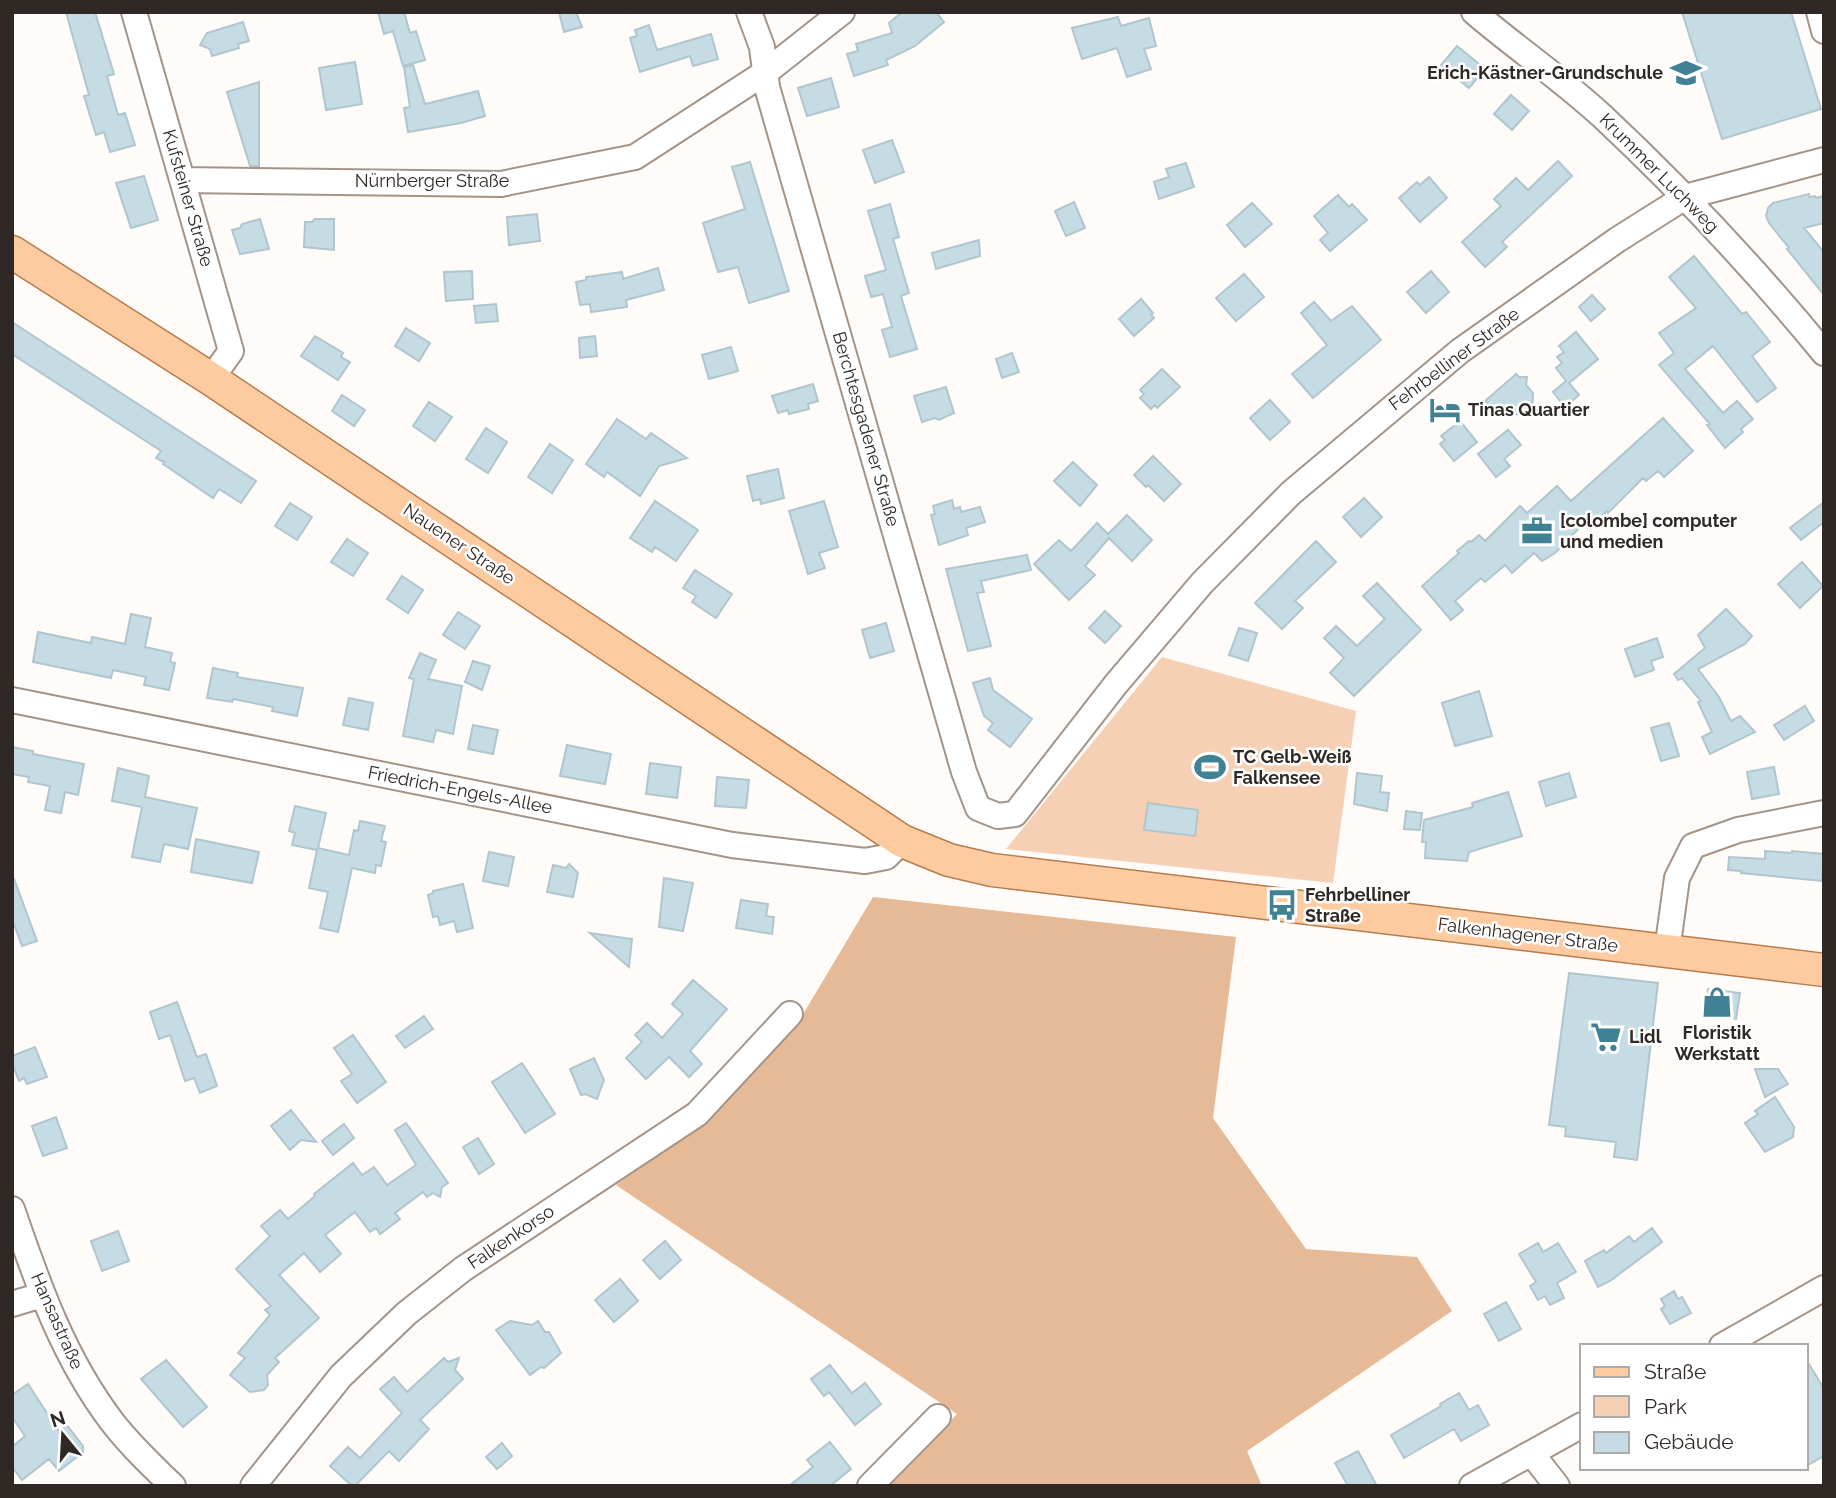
<svg xmlns="http://www.w3.org/2000/svg" width="1836" height="1498" font-family="Raleway,sans-serif">
<style>
.green{fill:#f6d0b4}
.forest{fill:#e6b997}
.building{fill:#c6dce4;stroke:#b0c6cd;stroke-width:2}
.lines{fill:none;stroke-linecap:round;stroke-linejoin:round}
.minor-casing{stroke:#a49488;stroke-width:28}
.major-casing{stroke:#b67c4d;stroke-width:35}
.minor{stroke:#fff;stroke-width:24}
.major{stroke:#fecba1;stroke-width:32}
.labels{text-anchor:middle;stroke-width:5;stroke-linejoin:round;paint-order:stroke}
.poi-label{font-size:18px;font-weight:bold;fill:#2f2824;stroke:#fff;text-anchor:start}
.street-label{font-size:18px;fill:#2f2824;stroke:#fff}
</style>
<rect width="100%" height="100%" fill="#fefbf8"/>
<path class="green" d="M1162,657L1356,711L1333,883L1006,849Z"/>
<path class="forest" d="M873,897L1236,937L1213,1118L1306,1249L1417,1257L1452,1311L1247,1451L1262,1486H886L957,1414L616,1185L708,1120L799,1021Z"/>
<path class="building" d="M66,12H95L114,74L107,76L118,115L125,113L135,145L110,152L104,132L96,135L84,96L89,95Z
M378,12H404L410,33L416,31L425,60L403,66L393,31L384,34Z
M559,12H576L582,27L564,32Z
M902,12H936L944,22L915,46L886,60L888,65L854,76L847,54L858,51L856,44L892,33L889,23Z
M1682,12H1791L1821,109L1722,139Z
M1118,17L1121,26L1149,18L1156,46L1144,49L1151,69L1127,77L1117,48L1082,59L1072,28Z
M243,22L249,41L238,44L239,48L212,56L210,49L200,45L207,33Z
M649,25L657,50L711,34L718,59L693,66L690,56L640,72L630,38L637,36L635,30Z
M1457,46L1485,69L1469,88L1441,65Z
M355,62L362,104L326,110L319,68Z
M413,65L425,104L478,91L485,116L461,123L408,132L404,108L410,107L404,67Z
M831,78L839,107L807,116L798,88Z
M259,82V166H250L227,92Z
M1511,95L1529,111L1512,130L1494,114Z
M892,140L904,172L875,183L863,150Z
M1558,161L1572,176L1502,242L1507,247L1485,267L1462,242L1501,206L1494,199L1516,178L1528,190Z
M750,162L789,291L749,303L738,267L718,272L703,223L745,209L732,167Z
M1186,163L1194,187L1159,199L1154,182L1169,177L1166,169Z
M144,176L158,220L131,228L116,183Z
M1429,177L1447,198L1420,222L1399,198L1417,182L1420,185Z
M1809,194V197L1815,196L1816,198L1824,196V223L1804,228L1824,252V295L1787,249L1789,248L1769,223L1766,216L1768,208L1773,203Z
M1338,195L1349,207L1352,204L1367,220L1330,251L1320,240L1328,233L1314,216Z
M1074,202L1085,228L1066,236L1055,211Z
M1252,203L1272,224L1245,247L1227,225Z
M890,204L899,237L893,239L909,293L901,296L917,349L890,357L882,330L892,327L883,294L871,297L865,276L886,270L868,211Z
M537,214L540,241L509,245L507,217Z
M260,219L269,249L240,254L232,230L240,228L242,224Z
M315,219H334V250L304,247L305,222H312Z
M979,240L980,256L936,269L932,253Z
M1694,256L1742,314L1746,312L1770,342L1752,356L1776,388L1757,402L1713,346L1685,369L1723,413L1737,401L1753,419L1741,429L1743,432L1725,448L1707,425L1710,424L1659,365L1674,353L1659,333L1696,308L1669,277Z
M658,268L664,290L626,300L627,307L591,312L590,304L580,305L576,282L586,280V277L622,272L623,279Z
M472,271L473,299L446,301L444,272Z
M1431,271L1449,292L1426,313L1407,292Z
M1244,274L1264,297L1236,321L1216,298Z
M1592,295L1605,309L1591,321L1579,307Z
M1141,299L1153,313L1151,315L1154,318L1134,336L1119,319Z
M1314,302L1331,321L1352,306L1381,340L1313,398L1292,374L1327,345L1301,313Z
M496,304L498,321L476,323L474,306Z
M12,322L256,481L241,503L219,489L213,498L163,464L164,462L156,458L161,451L12,354Z
M406,328L430,343L419,361L395,346Z
M1576,332L1598,359L1569,383L1579,395L1565,407L1553,392L1566,381L1556,368L1562,363L1557,357L1564,352L1559,346Z
M315,336L343,353L341,357L350,362L338,380L301,356Z
M595,336L597,356L580,358L579,338Z
M731,347L738,371L709,379L702,355Z
M1012,353L1019,372L1002,378L996,359Z
M1162,369L1180,387L1157,408L1155,405L1151,409L1140,398L1144,394L1140,390Z
M1516,374L1519,377H1527L1526,385L1533,393L1532,415L1497,413L1485,401Z
M813,384L818,401L808,404L809,409L789,414L788,410L778,413L772,396Z
M946,387L954,413L939,420L935,418L922,422L914,396Z
M342,395L365,410L354,426L332,411Z
M1270,400L1290,422L1270,440L1250,418Z
M429,402L452,417L435,441L413,426Z
M1663,418L1693,451L1664,477L1658,471L1646,481L1643,478L1608,513L1607,511L1588,528L1584,523L1555,553L1542,561L1534,553L1512,573L1505,565L1485,582L1481,578L1455,601L1463,610L1451,620L1422,586L1459,553L1457,551L1469,541L1471,542L1479,535L1485,541L1520,506L1527,513L1557,486L1571,501Z
M617,419L646,439L651,433L687,458L659,466L640,496L607,472L604,477L586,464Z
M1460,421L1477,442L1454,461L1440,444L1445,440L1441,436Z
M486,428L507,442L488,473L466,459Z
M1508,430L1521,445L1504,459L1510,466L1496,477L1478,454Z
M550,444L573,460L552,493L528,477Z
M1153,456L1181,484L1164,501L1148,485L1146,487L1134,475Z
M1073,462L1097,485L1080,506L1054,481Z
M778,469L784,498L761,504L760,499L753,501L747,476Z
M1364,498L1382,517L1361,537L1343,517Z
M952,500L954,509L960,507L961,512L980,507L985,522L966,528L968,535L939,545L931,515L935,514L933,506Z
M655,501L698,530L676,561L655,547L652,552L630,538Z
M824,501L838,547L819,553L825,568L808,574L789,511Z
M1824,502V522L1801,540L1790,528Z
M290,503L312,517L297,540L275,526Z
M1127,515L1152,540L1132,561L1109,538L1085,566L1095,575L1069,600L1034,564L1059,540L1071,551L1097,523L1108,534Z
M347,539L368,553L353,576L331,562Z
M1316,541L1336,562L1295,601L1303,608L1282,629L1255,603Z
M1027,555L1031,570L981,581L984,592L977,593L991,646L968,651L946,569Z
M1802,562L1823,586L1800,608L1778,584Z
M695,570L732,594L716,618L692,602L696,596L683,588Z
M402,576L423,590L408,613L387,599Z
M1377,583L1421,630L1354,696L1330,673L1344,658L1324,638L1336,626L1357,646L1385,619L1363,596Z
M1726,609L1752,636L1745,644L1698,669L1719,697L1731,721L1740,716L1755,732L1710,754L1702,737L1712,732L1698,702L1701,701L1682,678L1678,680L1674,674L1705,648L1698,635Z
M1105,611L1121,626L1105,643L1089,628Z
M458,612L480,626L465,649L443,635Z
M131,614L151,618L145,647L172,653L170,662L175,663L169,690L144,685L146,677L113,670L111,678L33,662L38,632L91,643L92,637L125,644Z
M886,623L894,651L870,658L862,630Z
M1239,628L1257,633L1248,661L1229,655Z
M1657,638L1663,657L1651,661L1654,670L1635,677L1625,649Z
M420,653L436,660L428,679L462,686L453,734L436,730L433,742L403,736L414,679L409,678Z
M473,661L490,666L482,690L465,682Z
M213,668L238,673L237,677L303,688L297,716L272,711L273,707L233,699L232,702L207,698Z
M990,678L993,690L1032,719L1010,747L988,730L993,723L984,716L973,683Z
M1479,691L1492,736L1455,746L1442,703Z
M349,698L373,703L368,730L343,725Z
M1805,706L1814,721L1784,740L1774,725Z
M1669,723L1679,756L1661,761L1651,728Z
M473,725L498,730L493,754L468,749Z
M567,745L611,754L605,784L560,776Z
M12,747L33,751V754L84,764L78,795L65,792L61,813L45,810L50,786L28,782L29,777L12,774Z
M650,763L681,767L677,798L646,794Z
M1774,767L1779,794L1752,799L1747,772Z
M118,768L149,776L145,797L197,808L188,849L164,844L160,862L132,857L142,807L112,801Z
M1357,773L1382,776L1380,792L1389,793L1387,811L1354,804Z
M1569,773L1576,797L1546,806L1539,782Z
M717,777L749,780L746,808L715,806Z
M1508,792L1522,836L1469,852L1467,861L1425,858L1426,842H1422L1424,820L1473,807L1472,803Z
M1148,803L1198,810L1195,836L1144,830Z
M295,806L326,813L318,848L349,855L354,830L358,831L360,821L385,826L381,841L386,842L381,866L376,865L375,873L352,868L338,932L320,928L328,892L309,888L317,850L292,845L295,833L289,831Z
M1406,811L1422,813L1420,830L1404,829Z
M196,839L259,852L252,883L191,872Z
M1765,851L1792,853V851L1824,854L1822,881L1741,873V871L1728,870L1729,857L1765,859Z
M489,852L514,857L508,886L483,881Z
M569,864L578,873L573,897L547,892L553,865L566,868Z
M664,878L693,883L683,931L659,927Z
M12,879H14L37,941L22,946L12,919Z
M463,884L473,928L457,932L454,921L440,925L438,916L433,917L428,895L433,893V891Z
M741,900L768,904L766,916L774,917L772,934L736,928Z
M590,933L632,939L629,967L614,954Z
M1569,973L1658,983L1637,1160L1614,1157L1616,1142L1565,1136L1566,1127L1549,1125Z
M693,980L727,1009L690,1051L702,1064L689,1077L669,1057L646,1079L626,1058L642,1042L635,1035L647,1023L662,1038L683,1014L672,1004Z
M1708,989L1740,993L1736,1019L1704,1015Z
M177,1002L197,1057L206,1054L217,1086L200,1093L194,1078L185,1081L170,1035L159,1039L150,1012Z
M424,1016L433,1029L405,1048L396,1036Z
M353,1035L386,1082L357,1103L341,1081L352,1074L334,1048Z
M35,1047L47,1077L27,1084L24,1078L19,1081L12,1063V1056Z
M594,1058L604,1080L597,1099L585,1094L581,1095L570,1069Z
M522,1063L555,1114L525,1133L492,1082Z
M1755,1069H1778L1788,1084L1765,1097Z
M1775,1097L1794,1127L1793,1137L1765,1152L1745,1123L1758,1114L1755,1111Z
M291,1110L316,1142L301,1140L290,1150L271,1126Z
M56,1117L67,1148L43,1156L32,1126Z
M406,1123L448,1183L442,1187L440,1197L433,1193L427,1197L423,1192L395,1213L400,1219L380,1234L376,1228L370,1232L355,1212L325,1235L341,1254L320,1272L304,1253L279,1275L319,1318L275,1358L279,1362L267,1375L268,1385L264,1390L250,1392L230,1375L245,1358L238,1353L270,1315L265,1310L271,1306L236,1269L270,1236L261,1226L280,1210L288,1219L315,1196L314,1194L353,1163L362,1175L374,1167L387,1185L416,1165L395,1130Z
M344,1124L354,1138L333,1155L322,1141Z
M478,1138L494,1164L479,1174L463,1147Z
M1652,1228L1662,1242L1610,1281L1598,1287L1585,1261L1604,1250L1606,1253L1629,1236L1634,1242Z
M118,1231L129,1261L102,1271L91,1241Z
M665,1241L681,1260L660,1279L643,1260Z
M1538,1243L1543,1252L1558,1243L1576,1272L1557,1283L1564,1298L1550,1305L1545,1296L1538,1300L1530,1286L1536,1282L1519,1254Z
M620,1279L638,1301L614,1322L595,1300Z
M1674,1291L1678,1299L1682,1297L1691,1313L1670,1324L1661,1309L1665,1306L1661,1299Z
M1506,1302L1521,1329L1499,1341L1484,1314Z
M510,1321L532,1325L538,1321L545,1332H549L561,1353L544,1368L541,1367L530,1375L496,1330Z
M444,1358L448,1362L459,1358L455,1370L463,1379L420,1420L429,1429L399,1461L389,1451L355,1486H352L330,1466L348,1447L360,1458L402,1413L380,1389L394,1377L407,1392Z
M1806,1359L1824,1389V1456L1806,1466Z
M166,1360L207,1407L183,1427L141,1379Z
M830,1365L852,1393L865,1383L881,1404L855,1425L829,1392L824,1396L811,1379Z
M28,1384L58,1430L66,1424L83,1446V1452L59,1471L49,1459L22,1480L12,1467V1447L25,1436L12,1417V1395Z
M1459,1393L1469,1410L1478,1405L1489,1425L1461,1441L1454,1429L1404,1458L1391,1435L1441,1406L1440,1404Z
M830,1442L851,1469L830,1486H789L813,1467L807,1460Z
M502,1443L512,1456L497,1469L486,1457Z
M1358,1451L1377,1486H1348L1335,1463Z"/>
<g class="lines">
<defs>
<path id="minor" d="M134,12L231,351L211,379
M749,12L762,47L767,87L964,772L978,808L998,816L1015,814L1116,684L1202,583L1291,493L1460,351L1617,240L1685,197L1824,160
M1474,12C1516,48 1562,79 1602,116C1681,190 1755,269 1824,353
M1819,12L1824,31
M183,180L501,184L635,157L766,72L842,12
M12,700L732,845L865,861L886,857L902,841
M1667,951L1677,878L1693,846L1738,830L1824,813
M12,1209C38,1285 64,1359 113,1423C131,1446 152,1466 173,1486
M12,1304L42,1295
M1722,1346L1824,1288
M1532,1454L1557,1486
M253,1486L341,1376L407,1313L463,1269L697,1114L790,1014
M870,1486L938,1417
M1472,1486L1582,1425"/>
<path id="major" d="M12,252L211,379L902,841L949,860L992,870L1824,970"/>
</defs>
<use href="#minor" class="minor-casing"/>
<use href="#major" class="major-casing"/>
<use href="#minor" class="minor"/>
<use href="#major" class="major"/>
</g>
<defs>
<symbol id="school-bare" viewBox="-9 -9 18 18"><path d="M0-5L7-2L0 1L-7-2ZM-4 1L0 2.5L4 1V4Q0 6-4 4Z" fill="#408194" stroke="#fff" stroke-width="2.5" paint-order="stroke"/></symbol>
<symbol id="hotel-bare" viewBox="-9 -9 18 18"><path d="M-6-4.5h1.5V1H6V5H4.5V3h-9V5H-6ZM-4 0a1.8 1.8 0 1 1 3.6 0ZM.5 0V-2.5h3Q6-2.5 6 0Z" fill="#408194" stroke="#fff" stroke-width="2.5" paint-order="stroke"/></symbol>
<symbol id="office-bare" viewBox="-9 -9 18 18"><path d="M-6-3h4V-5.5h4V-3h4V5H-6ZM-1-4.5V-3h2v-1.5ZM-6 0V1H6V0Z" fill="#408194" stroke="#fff" stroke-width="2.5" paint-order="stroke"/></symbol>
<symbol id="stadium-bare" viewBox="-9 -9 18 18"><path d="M0-5a6.5 5 0 1 0 0 10a6.5 5 0 1 0 0-10ZM-3.5-1.8h7v3.6h-7Z" fill="#408194" stroke="#fff" stroke-width="2.5" paint-order="stroke"/></symbol>
<symbol id="bus-bare" viewBox="-9 -9 18 18"><path d="M-5-6H5V4H4V6H2V4H-2V6H-4V4H-5ZM-3.5-4V0h7V-4ZM-3.5 1.2v1.5H-2V1.2ZM2 1.2v1.5H3.5V1.2Z" fill="#408194" stroke="#fff" stroke-width="2.5" paint-order="stroke"/></symbol>
<symbol id="shop-bare" viewBox="-9 -9 18 18"><path d="M-5-2.5h2.3a2.7 3.5 0 0 1 5.4 0H5L5.5 6h-11ZM-1.5-2.5h3a1.5 2.3 0 0 0-3 0Z" fill="#408194" stroke="#fff" stroke-width="2.5" paint-order="stroke"/></symbol>
<symbol id="supermarket-bare" viewBox="-9 -9 18 18"><path d="M-6-5.5h2.5l.6 2H6L4.5 2H-2.5L-4.4-4H-6ZM-1.5 3.2a1.3 1.3 0 1 0 .1 0ZM3 3.2a1.3 1.3 0 1 0 .1 0Z" fill="#408194" stroke="#fff" stroke-width="2.5" paint-order="stroke"/></symbol>
</defs>
<g fill-rule="evenodd">
<use href="#school-bare" x="1664" y="51" width="44" height="44"/>
<use href="#hotel-bare" x="1423" y="388" width="44" height="44"/>
<use href="#office-bare" x="1515" y="509" width="44" height="44"/>
<use href="#stadium-bare" x="1188" y="745" width="44" height="44"/>
<use href="#bus-bare" x="1260" y="883" width="44" height="44"/>
<use href="#shop-bare" x="1695" y="980" width="44" height="44"/>
<use href="#supermarket-bare" x="1584" y="1015" width="44" height="44"/>
</g>
<g class="labels">
<g class="poi-label">
<text x="1663" y="79" text-anchor="end">Erich-Kästner-Grundschule</text>
<text x="1468" y="416">Tinas Quartier</text>
<text x="1560" y="527">[colombe] computer<tspan x="1560" dy="21">und medien</tspan></text>
<text x="1233" y="763">TC Gelb-Weiß<tspan x="1233" dy="21">Falkensee</tspan></text>
<text x="1305" y="901">Fehrbelliner<tspan x="1305" dy="21">Straße</tspan></text>
<text x="1717" y="1039" text-anchor="middle">Floristik<tspan x="1717" dy="21">Werkstatt</tspan></text>
<text x="1629" y="1043">Lidl</text>
</g>
<g class="street-label">
<text transform="translate(1659 173) rotate(45)" y="6">Krummer Luchweg</text>
<text x="432" y="187">Nürnberger Straße</text>
<text transform="translate(188 198) rotate(74)" y="6">Kufsteiner Straße</text>
<text transform="translate(1454 359) rotate(-37)" y="6">Fehrbelliner Straße</text>
<text transform="translate(866 429) rotate(74)" y="6">Berchtesgadener Straße</text>
<text transform="translate(459 544) rotate(34)" y="6">Nauener Straße</text>
<text transform="translate(460 790) rotate(11)" y="6">Friedrich-Engels-Allee</text>
<text transform="translate(1528 935) rotate(7)" y="6">Falkenhagener Straße</text>
<text transform="translate(511 1237) rotate(-34)" y="6">Falkenkorso</text>
<text transform="translate(57 1321) rotate(66)" y="6">Hansastraße</text>
</g>
</g>
<rect width="1836" height="1498" fill="none" stroke="#2f2824" stroke-width="28"/>
<rect x="1580" y="1344" width="228" height="126" fill="#ffffff" stroke="#aca9a7" stroke-width="2"/>
<rect x="1594" y="1367" width="35" height="10" fill="#fecba1" stroke="#aca9a7" stroke-width="2"/>
<text x="1644" y="1379" font-size="21" fill="#2f2824">Straße</text>
<rect x="1594" y="1396" width="35" height="21" fill="#f6d0b4" stroke="#aca9a7" stroke-width="2"/>
<text x="1644" y="1414" font-size="21" fill="#2f2824">Park</text>
<rect x="1594" y="1432" width="35" height="21" fill="#c6dce4" stroke="#aca9a7" stroke-width="2"/>
<text x="1644" y="1449" font-size="21" fill="#2f2824">Gebäude</text>
<g transform="translate(63 1435) rotate(342)" stroke="#ffffff" stroke-width="5" paint-order="stroke">
<path d="M0-5L12 26L0 18L-12 26Z" fill="#2f2824"/>
<text y="-10" font-size="19" font-weight="bold" text-anchor="middle" fill="#2f2824">N</text>
</g>
</svg>
